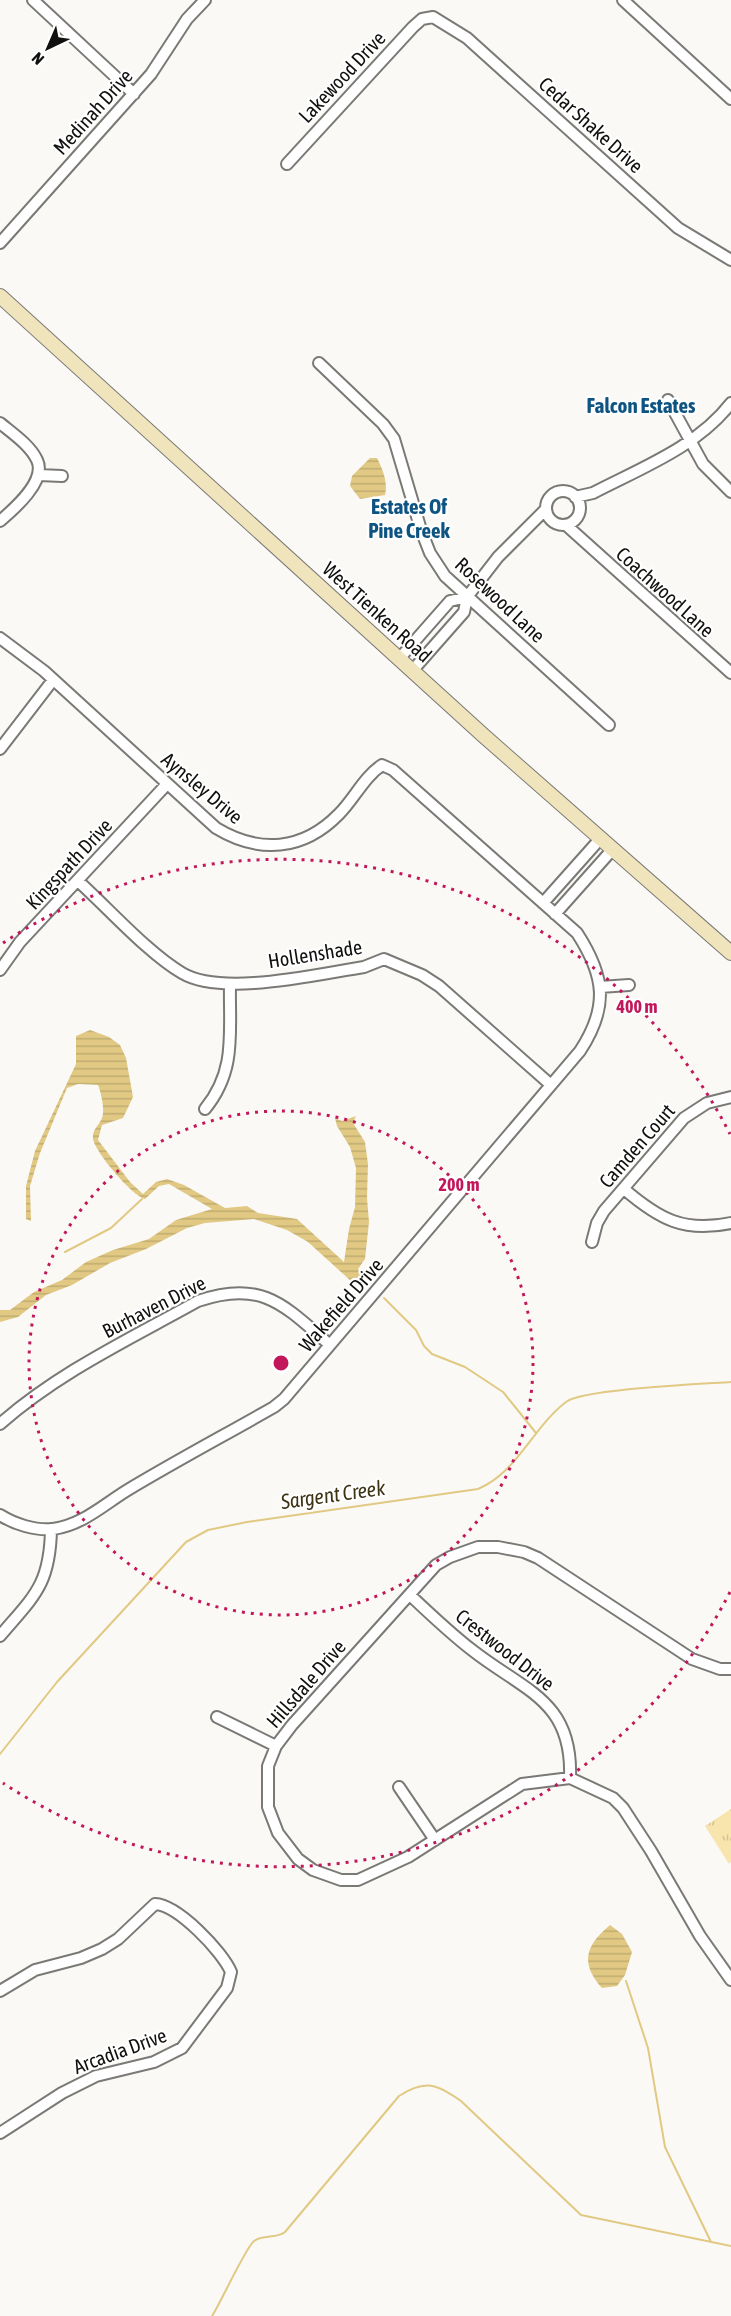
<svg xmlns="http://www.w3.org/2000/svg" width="731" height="2316" font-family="'Asap Condensed',sans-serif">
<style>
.park{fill:url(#park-tufts)}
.water{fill:url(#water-rules)}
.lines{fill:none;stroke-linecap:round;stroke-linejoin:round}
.stream{stroke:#e1c983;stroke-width:2}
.street-casing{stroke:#7a7976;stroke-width:14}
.secondary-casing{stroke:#7a7976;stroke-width:16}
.street{stroke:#fff;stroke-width:10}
.secondary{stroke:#efe4bc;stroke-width:14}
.ring{fill:none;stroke:#c2185b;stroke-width:3;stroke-dasharray:3 6}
.labels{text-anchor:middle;stroke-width:4.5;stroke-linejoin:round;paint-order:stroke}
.street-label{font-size:20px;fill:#10100e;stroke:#fff}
.neighbourhood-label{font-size:21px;font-weight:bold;fill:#0e5483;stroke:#fff}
.water-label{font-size:21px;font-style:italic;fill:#3e3415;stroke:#fff}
.centre{fill:#c2185b;stroke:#fff;stroke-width:3}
.ring-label{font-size:18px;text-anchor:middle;font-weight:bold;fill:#c2185b;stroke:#fff;stroke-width:4.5;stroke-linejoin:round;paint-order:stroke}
</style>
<defs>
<pattern id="park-tufts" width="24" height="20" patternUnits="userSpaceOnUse" patternTransform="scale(1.5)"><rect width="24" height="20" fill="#f8e5ad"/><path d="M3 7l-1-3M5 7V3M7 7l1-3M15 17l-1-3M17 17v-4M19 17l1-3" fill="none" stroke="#d4c394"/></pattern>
<pattern id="water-rules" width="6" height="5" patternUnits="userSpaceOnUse" patternTransform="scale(1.5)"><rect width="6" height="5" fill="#e1c983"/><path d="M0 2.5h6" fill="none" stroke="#c0ac70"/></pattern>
</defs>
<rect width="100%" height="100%" fill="#fbf9f6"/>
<path class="park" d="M731,1809V1862L729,1864L705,1826Z"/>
<path class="water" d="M370,458H377C383,470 388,482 385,495L360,499L350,486L352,476Z
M90,1030L109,1037L120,1045L126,1058L133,1097L123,1118L102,1125L98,1140L130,1182L143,1194L156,1182L167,1179L184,1185L225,1208L247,1206L258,1213L297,1219L344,1262L349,1229L355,1207L356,1168L350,1147L337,1126L335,1118L342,1121L356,1116L353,1123L365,1142L368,1164L367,1198L369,1222L365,1259L358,1269L365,1279L363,1281L352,1282L308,1242L287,1230L254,1219L205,1223L187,1228L146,1249L110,1263L72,1285L46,1295L18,1317L0,1322V1310H10L34,1292L62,1280L86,1262L113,1250L149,1239L176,1220L212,1209L169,1184L159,1186L145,1199C132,1196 95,1152 93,1139C92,1129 99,1126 102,1118C105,1110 101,1092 98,1085L78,1084L67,1088L40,1153L30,1186L31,1221L26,1219V1186L35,1151L76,1064V1036Z
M610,1925L622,1934L632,1952L625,1975L617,1986L602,1988C580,1963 585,1946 610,1925Z"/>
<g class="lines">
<path class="stream" d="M65,1252L111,1228L142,1199
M384,1298L416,1330L424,1346L432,1354L465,1367L503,1392L536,1433
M0,1754L57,1682L186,1542L208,1530L247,1522L478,1489C518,1472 532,1428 566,1402C583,1389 703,1384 731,1382
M626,1981L648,2048L665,2147L711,2242
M212,2316C221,2302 246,2247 254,2241C264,2234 276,2239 285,2232L399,2096C425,2079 437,2084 461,2101L581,2215L731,2246"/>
<defs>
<path id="street" d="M33,0L134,94
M623,0L731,99
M287,164L413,27L422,19L433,17L467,38L678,228L731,260
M0,243L151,74L187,19L205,0
M319,363L383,424L394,439L421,530L430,553L445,576L609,725
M668,400L703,464L731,492
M0,423C12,433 30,445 37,460C47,481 14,509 0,521
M39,475L62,476
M546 508a17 17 0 1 1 34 0a17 17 0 1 1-34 0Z
M575,497L593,493C641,468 697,447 731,403
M566,525L731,673
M0,638L44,671L216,828C259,854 303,851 339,814C354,799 364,777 382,765L393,770L577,933C605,976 609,1007 580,1051L284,1399L274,1407C225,1435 174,1462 126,1491C102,1506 82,1525 53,1529C36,1531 14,1524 0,1515
M399,659L450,601L467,597
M412,671L464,612L467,597L498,557L546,509
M0,749L53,680
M78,881C108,908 149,954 182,973C222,997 318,974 364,967L384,959L422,975L439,986L551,1085
M543,903L600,839
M555,914L612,850
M0,970L20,942L167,784
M600,987L629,985
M205,1109C237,1070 229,1032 230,984
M624,1189C659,1219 684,1233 731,1223
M592,1242L597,1223L604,1211L684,1118L707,1103L731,1097
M0,1424C59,1372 130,1339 198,1301C262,1279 284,1305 330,1345
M410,1595C430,1614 450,1633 472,1650C524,1691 573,1700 570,1778
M0,1636C34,1596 50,1585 51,1529
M731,1669H720L692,1659L538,1558L524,1552L498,1547H478L450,1557L436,1565L292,1725L276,1746L268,1766V1807L278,1833L298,1859L313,1870L341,1880H358L408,1857L522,1784L570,1778L613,1798L623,1808L651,1851L700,1936L731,1980
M217,1717L276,1746
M399,1787L435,1840
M0,1991L35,1970L81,1958L102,1949L118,1939L155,1904C178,1905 222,1951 231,1972L227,1988L182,2048L154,2062L96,2076L62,2093L0,2133"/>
<path id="secondary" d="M0,296L484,736L731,953"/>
</defs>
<use href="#street" class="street-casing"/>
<use href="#secondary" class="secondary-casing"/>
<use href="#street" class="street"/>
<use href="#secondary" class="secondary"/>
</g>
<g class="ring">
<circle cx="281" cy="1363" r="252"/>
<path d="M730 1592A504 504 0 0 1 3 1783M3 943A504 504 0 0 1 730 1134"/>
</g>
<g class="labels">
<g class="street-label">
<text transform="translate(342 77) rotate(-47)" y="7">Lakewood Drive</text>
<text transform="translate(93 112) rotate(-48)" y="7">Medinah Drive</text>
<text transform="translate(591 125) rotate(42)" y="7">Cedar Shake Drive</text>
<text transform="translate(665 592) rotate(42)" y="7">Coachwood Lane</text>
<text transform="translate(500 600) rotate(43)" y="7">Rosewood Lane</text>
<text transform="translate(377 612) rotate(42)" y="7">West Tienken Road</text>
<text transform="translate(202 788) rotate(40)" y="7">Aynsley Drive</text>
<text transform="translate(69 864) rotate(-47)" y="7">Kingspath Drive</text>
<text transform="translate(315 954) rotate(-9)" y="7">Hollenshade</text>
<text transform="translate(637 1146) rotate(-49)" y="7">Camden Court</text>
<text transform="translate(341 1305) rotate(-49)" y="7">Wakefield Drive</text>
<text transform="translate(154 1307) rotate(-27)" y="7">Burhaven Drive</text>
<text transform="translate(505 1650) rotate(38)" y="7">Crestwood Drive</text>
<text transform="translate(306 1684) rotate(-49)" y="7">Hillsdale Drive</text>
<text transform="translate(120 2051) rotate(-20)" y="7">Arcadia Drive</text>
</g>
<g class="neighbourhood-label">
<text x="641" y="413">Falcon Estates</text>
<text x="409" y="514">Estates Of<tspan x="409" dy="24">Pine Creek</tspan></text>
</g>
<g class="water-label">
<text transform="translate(333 1495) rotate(-8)" y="7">Sargent Creek</text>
</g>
</g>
<circle cx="281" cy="1363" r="9" class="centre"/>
<g class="ring-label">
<text x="637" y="1013">400 m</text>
<text x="459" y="1191">200 m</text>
</g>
<g transform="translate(48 48) rotate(224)" stroke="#ffffff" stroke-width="4.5" paint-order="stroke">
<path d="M0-4.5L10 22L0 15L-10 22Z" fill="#10100e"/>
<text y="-9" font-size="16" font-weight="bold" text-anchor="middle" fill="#10100e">N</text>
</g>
</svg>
